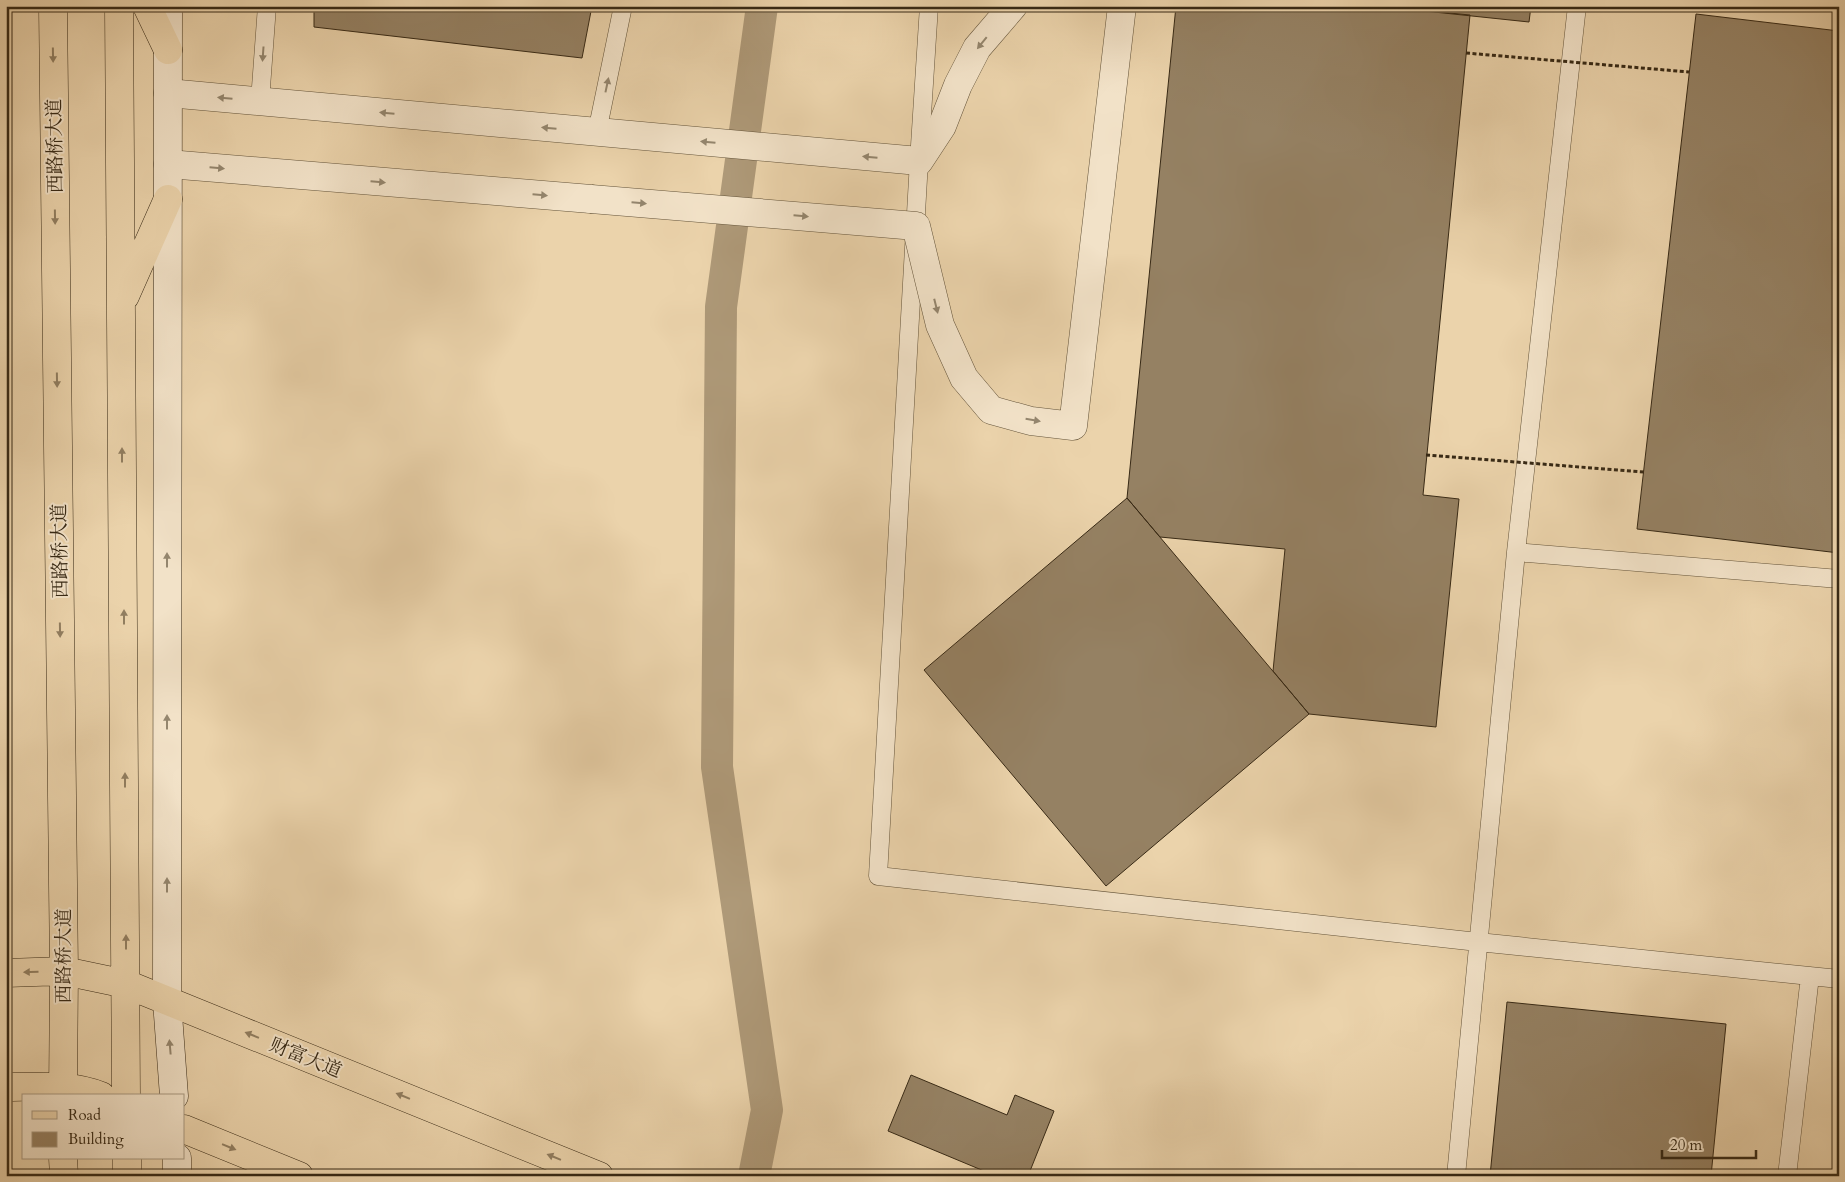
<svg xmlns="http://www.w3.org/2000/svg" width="1845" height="1182" font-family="Cardo,'Noto Serif SC',serif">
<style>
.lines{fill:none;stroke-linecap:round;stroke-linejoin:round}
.canal{stroke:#ae9978;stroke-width:32}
.building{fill:#958163;stroke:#372915}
.service-casing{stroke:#64543a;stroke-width:19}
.minor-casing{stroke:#64543a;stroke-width:29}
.secondary-casing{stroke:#372915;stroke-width:29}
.primary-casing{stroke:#372915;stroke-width:29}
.service{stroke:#f2e2c8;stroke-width:18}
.minor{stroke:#f2e2c8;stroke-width:28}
.secondary{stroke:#f2e2c8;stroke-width:28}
.primary{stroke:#ebd3ab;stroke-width:28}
.minor-bridge-casing{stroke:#64543a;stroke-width:29;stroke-linecap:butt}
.path-bridge{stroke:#372915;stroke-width:3;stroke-dasharray:4 2.5;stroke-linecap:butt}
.minor-bridge{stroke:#f2e2c8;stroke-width:28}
.oneway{fill:#94866e}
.oneway2{fill:#917e60}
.labels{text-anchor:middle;stroke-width:4;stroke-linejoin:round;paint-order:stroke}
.street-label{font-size:19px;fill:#372915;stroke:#f2e2c8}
</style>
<rect width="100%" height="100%" fill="#ebd3ab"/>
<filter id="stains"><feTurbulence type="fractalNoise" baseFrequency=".004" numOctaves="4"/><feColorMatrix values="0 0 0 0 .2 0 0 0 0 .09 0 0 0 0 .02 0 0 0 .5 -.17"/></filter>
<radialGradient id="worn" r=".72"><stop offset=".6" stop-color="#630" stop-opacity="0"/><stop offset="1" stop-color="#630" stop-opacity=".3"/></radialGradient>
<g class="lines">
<path class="canal" d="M754,1176L767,1110L717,767L721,307L762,6"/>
</g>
<path class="building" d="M314,6H592L582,58L314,27Z
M1176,6H1377L1470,15L1423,495L1459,499L1436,727L1309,714L1273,671L1285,549L1160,537L1127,498Z
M1377,6H1531L1529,22Z
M1696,14L1839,31V553L1637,529Z
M1127,498L1309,714L1106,886L924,670Z
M1507,1002L1726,1024L1711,1176H1490Z
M911,1075L1007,1115L1015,1095L1054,1111L1028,1176H996L888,1131Z"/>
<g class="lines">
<defs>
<path id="service" d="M929,6L919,161L878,876L1478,942L1839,979
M260,101L267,6
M597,132L623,6
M1516,552L1839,579
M1456,1176L1516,552L1577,6
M1787,1176L1810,976"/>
<path id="minor" d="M168,93L919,161L942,126L958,85L977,48L1013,6
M168,164L591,199"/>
<path id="secondary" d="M168,6L167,1001L174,1096
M177,1158V1176"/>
<path id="primary" d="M53,6L64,971L63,1096
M119,6L126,1096
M147,6L168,50
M125,296L168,199
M6,973L64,971L126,984L599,1176
M6,1087C37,1087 72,1084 101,1096
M184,1129L299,1176
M63,1158L64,1176
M127,1158V1176"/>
</defs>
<use href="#service" class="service-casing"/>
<use href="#minor" class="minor-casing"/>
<use href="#secondary" class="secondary-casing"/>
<use href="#primary" class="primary-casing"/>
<use href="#service" class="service"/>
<use href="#minor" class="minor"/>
<use href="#secondary" class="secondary"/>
<use href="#primary" class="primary"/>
<defs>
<path id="minor-bridge" d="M591,199L916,226L940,325L964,378L991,410L1031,421L1073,426L1122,6"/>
</defs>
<use href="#minor-bridge" class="minor-bridge-casing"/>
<path class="path-bridge" d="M1466,53L1689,72
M1426,455L1644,472"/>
<use href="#minor-bridge" class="minor-bridge"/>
</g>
<defs><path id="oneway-solid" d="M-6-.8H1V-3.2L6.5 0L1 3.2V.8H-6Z" transform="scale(1.25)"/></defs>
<g class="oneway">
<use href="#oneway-solid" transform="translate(982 43) rotate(129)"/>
<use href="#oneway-solid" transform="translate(263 54) rotate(94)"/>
<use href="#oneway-solid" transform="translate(607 85) rotate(-78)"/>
<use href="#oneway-solid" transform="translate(225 98) rotate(-175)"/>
<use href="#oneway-solid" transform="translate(387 113) rotate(-175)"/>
<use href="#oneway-solid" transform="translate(549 128) rotate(-175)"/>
<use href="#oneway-solid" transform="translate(708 142) rotate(-175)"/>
<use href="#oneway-solid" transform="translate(870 157) rotate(-175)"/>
<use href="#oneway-solid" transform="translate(217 168) rotate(5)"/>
<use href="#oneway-solid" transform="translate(378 182) rotate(5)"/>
<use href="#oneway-solid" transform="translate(540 195) rotate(5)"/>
<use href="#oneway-solid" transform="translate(639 203) rotate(5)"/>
<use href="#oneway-solid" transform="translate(801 216) rotate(5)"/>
<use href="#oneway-solid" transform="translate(936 306) rotate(76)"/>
<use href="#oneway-solid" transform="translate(1033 420) rotate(10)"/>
<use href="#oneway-solid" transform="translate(167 560) rotate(-90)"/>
<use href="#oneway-solid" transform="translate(167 722) rotate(-90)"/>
<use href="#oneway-solid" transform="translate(167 885) rotate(-90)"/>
<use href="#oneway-solid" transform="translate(170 1047) rotate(-95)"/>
</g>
<g class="oneway2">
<use href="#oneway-solid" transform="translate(53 55) rotate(89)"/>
<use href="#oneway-solid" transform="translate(55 217) rotate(89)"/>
<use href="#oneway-solid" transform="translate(57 380) rotate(89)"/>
<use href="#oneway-solid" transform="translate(122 455) rotate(-90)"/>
<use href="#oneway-solid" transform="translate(124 617) rotate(-90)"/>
<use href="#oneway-solid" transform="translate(60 630) rotate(89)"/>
<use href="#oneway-solid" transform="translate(125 780) rotate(-90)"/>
<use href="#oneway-solid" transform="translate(126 942) rotate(-90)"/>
<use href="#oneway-solid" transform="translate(31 972) rotate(179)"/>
<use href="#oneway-solid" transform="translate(252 1035) rotate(-158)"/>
<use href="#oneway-solid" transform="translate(403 1096) rotate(-158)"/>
<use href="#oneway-solid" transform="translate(229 1147) rotate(22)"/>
<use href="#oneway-solid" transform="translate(554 1157) rotate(-158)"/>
</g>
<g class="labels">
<g class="street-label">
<text transform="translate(54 146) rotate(-91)" y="7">西路桥大道</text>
<text transform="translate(59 551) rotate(-91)" y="7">西路桥大道</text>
<text transform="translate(63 956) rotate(-90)" y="7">西路桥大道</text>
<text transform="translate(306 1057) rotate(22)" y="7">财富大道</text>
</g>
</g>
<rect width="1845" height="1182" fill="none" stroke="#ebd3ab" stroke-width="25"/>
<rect x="8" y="8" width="1830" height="1167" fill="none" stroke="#372915" stroke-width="2.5"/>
<rect x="12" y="12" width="1820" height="1157" fill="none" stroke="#372915"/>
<rect x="22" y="1094" width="162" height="65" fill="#f2e2c8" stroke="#a79880"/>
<rect x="32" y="1111" width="25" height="8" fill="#ebd3ab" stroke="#a79880"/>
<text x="68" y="1120" font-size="15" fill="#372915">Road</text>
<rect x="32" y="1132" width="25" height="15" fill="#958163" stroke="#a79880"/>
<text x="68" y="1144" font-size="15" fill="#372915">Building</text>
<path d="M1662 1150v8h94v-8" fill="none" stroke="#372915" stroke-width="2.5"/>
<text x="1670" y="1150" font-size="15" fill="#372915" stroke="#f2e2c8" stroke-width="4" paint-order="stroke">20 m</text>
<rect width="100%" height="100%" filter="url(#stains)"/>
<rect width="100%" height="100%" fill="url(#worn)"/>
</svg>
